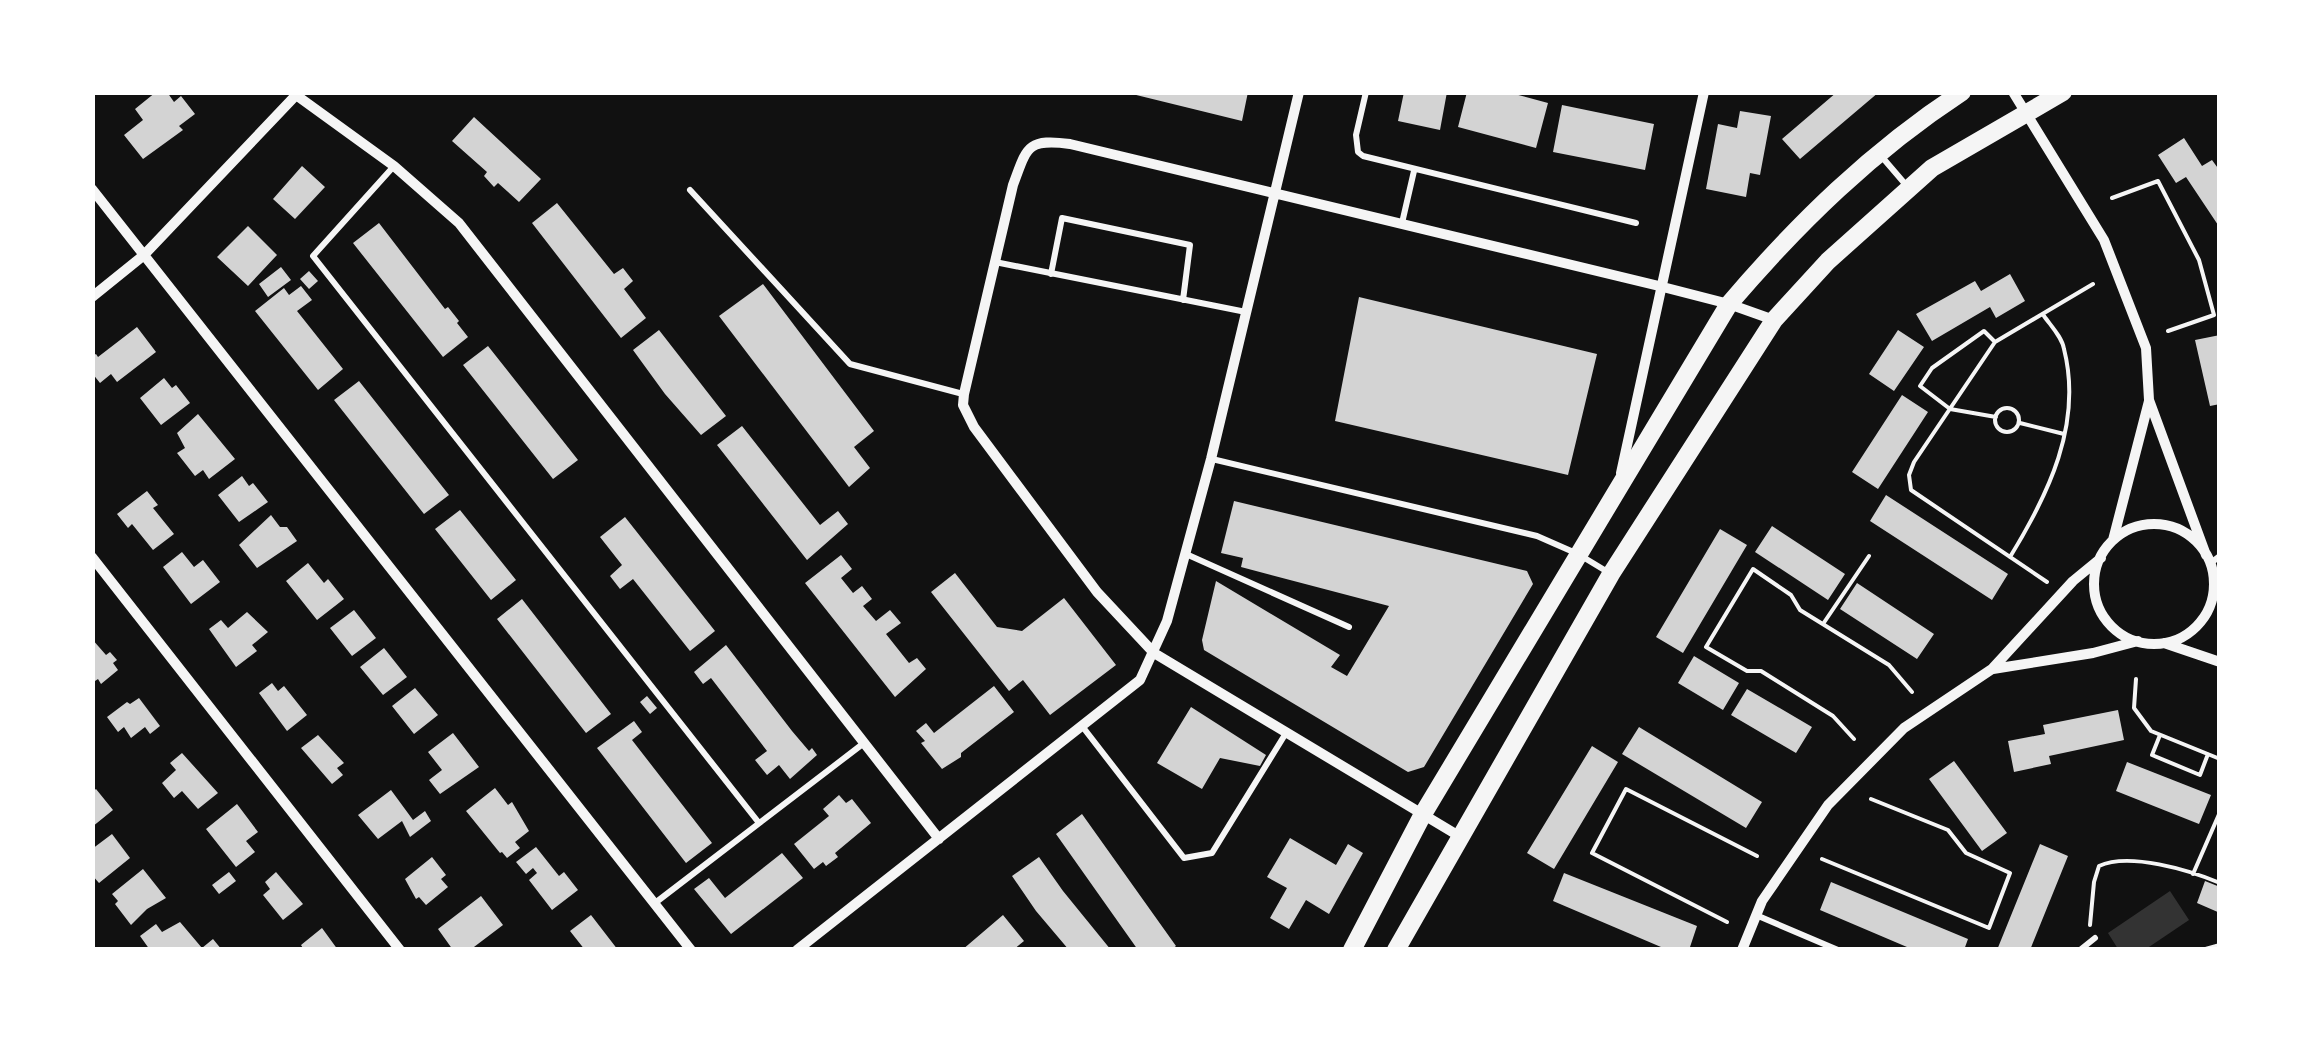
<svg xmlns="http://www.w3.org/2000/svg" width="2312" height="1042" font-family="'Alegreya Sans',sans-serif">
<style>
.water{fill:#333}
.building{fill:#d3d3d3}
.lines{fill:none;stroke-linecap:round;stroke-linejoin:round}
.path{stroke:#f5f5f5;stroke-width:4}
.service{stroke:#f5f5f5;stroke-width:6}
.minor{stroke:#f5f5f5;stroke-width:10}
.secondary{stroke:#f5f5f5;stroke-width:18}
</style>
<rect width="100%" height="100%" fill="#111"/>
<path class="water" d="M2170,891L2189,920L2146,949H2118L2108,933Z"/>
<path class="building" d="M156,92H167L174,102L181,96L195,114L179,126L183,130L143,159L124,135L143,120L135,109Z
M1124,92H1248L1242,121Z
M1404,92H1447L1440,130L1398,121Z
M1467,92H1507L1548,103L1536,148L1458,127Z
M1837,92H1879L1800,159L1782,139Z
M1562,105L1654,124L1645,170L1553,152Z
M1740,111L1771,116L1760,175L1750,173L1746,197L1706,189L1718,124L1737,128Z
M474,117L541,179L519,202L498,183L494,187L484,176L487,172L452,141Z
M2184,138L2202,166L2212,160L2220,171V228L2186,177L2176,183L2158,155Z
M302,166L325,187L295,219L273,199Z
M557,203L614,274L623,268L633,281L624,289L646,318L621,338L532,223Z
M379,223L445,309L448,307L459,321L457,323L468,337L443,357L353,243Z
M248,226L277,255L248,286L217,257Z
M281,267L291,280L268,297L259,284Z
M309,271L318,281L309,289L300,279Z
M2010,274L2025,301L1996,318L1990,307L1932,341L1916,314L1975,281L1981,291Z
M763,284L874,431L854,447L870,468L849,487L719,316Z
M301,286L312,300L297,311L343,369L318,390L255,311L284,288L289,295Z
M1359,297L1597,354L1568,475L1335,421Z
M137,327L156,352L117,382L111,374L100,383L92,373V356L96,354L98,357Z
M659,330L726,416L701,435L665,394L633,350Z
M1898,330L1924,347L1894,391L1869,374Z
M2220,335V404L2210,406L2195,340Z
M488,346L578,460L553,479L463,365Z
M164,378L172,388L176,385L190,403L161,425L140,398Z
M359,381L449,495L424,514L334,400Z
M1902,395L1928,412L1878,489L1852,472Z
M198,414L235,459L209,479L203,470L195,476L177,453L185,448L177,433Z
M742,426L820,525L838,511L848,524L807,560L717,445Z
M242,476L249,486L253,483L268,502L239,522L218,495Z
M147,491L158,505L153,508L174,534L153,550L132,524L128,528L117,514Z
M1886,495L2008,574L1992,600L1870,521Z
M1234,501L1527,571L1533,584L1424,767L1408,772L1204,650L1202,640L1216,581L1340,655L1331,667L1347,676L1389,606L1241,567L1243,558L1221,553Z
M460,510L516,580L491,600L435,529Z
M271,515L280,527H287L297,541L257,568L239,545Z
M625,517L715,631L690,651L633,579L620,589L610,576L622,565L600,537Z
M1772,526L1845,574L1828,600L1755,552Z
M1720,529L1747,545L1683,653L1656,637Z
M182,552L194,567L203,560L220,582L191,604L163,567Z
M841,555L852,569L841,578L853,593L862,586L872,599L863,606L876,621L890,610L901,623L886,634L909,663L917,658L926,669L895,697L805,583Z
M308,563L324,583L328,579L344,599L317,620L286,581Z
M955,573L997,627L1022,631L1064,598L1116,665L1050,715L1023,680L1009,691L931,592Z
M1857,583L1934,634L1917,659L1840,609Z
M522,599L611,714L586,733L497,619Z
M354,610L376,638L352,656L330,628Z
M247,612L268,632L252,645L257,651L236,667L209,629L221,620L228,628Z
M92,639L106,655L110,652L117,660L113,663L118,670L101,684L98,679L92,683Z
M726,645L792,731L809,751L812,748L817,755L790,779L779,765L767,775L755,760L767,751L711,678L703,684L694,672Z
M384,648L407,677L383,695L360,667Z
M1694,656L1739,683L1723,710L1678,683Z
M272,683L278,691L284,686L307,715L287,731L259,693Z
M994,686L1014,712L961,753V757L942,769L921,743L925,741L916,731L926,723L934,733Z
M415,688L438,715L414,734L392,706Z
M1747,689L1812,727L1796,753L1731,715Z
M647,696L657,708L650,714L640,702Z
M139,698L160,726L150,734L145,727L131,738L124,727L118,732L107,717L127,702L130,704Z
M1191,707L1266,755L1260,766L1220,758L1202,789L1157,763Z
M2118,710L2124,740L2049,756L2051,764L2014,772L2008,741L2045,734L2043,725Z
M634,721L642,732L632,740L712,843L686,863L597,748Z
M1639,727L1762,802L1746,828L1622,754Z
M453,733L479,767L440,794L429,780L442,770L428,752Z
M318,735L344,763L337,768L343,775L332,784L301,748Z
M1592,746L1618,762L1554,869L1527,853Z
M182,753L218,793L198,809L182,791L174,798L162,783L176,770L170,763Z
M1954,761L2007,833L1982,851L1929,779Z
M2127,762L2211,795L2199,824L2116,791Z
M495,788L508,805L512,802L529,831L515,842L520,848L507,858L502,852L500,853L466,811Z
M96,789L113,810L92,827V792Z
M391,790L413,820L425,811L431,821L410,837L402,821L378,839L358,815Z
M839,795L846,803L852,799L871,823L835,853L838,857L826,866L823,862L814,869L794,844L829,816L823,809Z
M237,804L258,832L246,841L255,852L236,867L206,829Z
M1082,814L1176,946L1171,950H1138L1056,834Z
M112,834L130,858L99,883L92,875V849Z
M1290,838L1336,865L1348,844L1363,853L1329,914L1306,900L1289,929L1270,918L1287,888L1267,877Z
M2040,844L2068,856L2030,950H1997Z
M536,847L559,876L564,872L578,890L552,910L529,880L537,873L533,868L526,874L516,862Z
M782,853L803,878L731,934L694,889L709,878L725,898Z
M432,857L446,875L441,879L448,887L426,905L419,897L416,899L405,879Z
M1039,857L1063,891L1111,950H1069L1036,911L1012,876Z
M143,869L166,898L147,909L131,925L115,904L118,901L112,894Z
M229,872L236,881L219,894L212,885Z
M276,872L303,904L283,920L263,895L270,889L265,882Z
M1564,873L1697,926L1689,950H1668L1553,901Z
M2205,881L2220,887V913L2197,903Z
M1831,882L1968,939L1964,950H1914L1820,910Z
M481,896L503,925L470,950H453L438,929Z
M591,915L618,950H585L570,931Z
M1003,915L1024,941L1013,950H962Z
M180,922L202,948L213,939L222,950H150L140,936L156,924L162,932Z
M322,928L338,950H304L301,945Z"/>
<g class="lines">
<path class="path" d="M2112,198L2158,181L2199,260L2214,315L2168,331
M1995,342L1984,331L1932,368L1920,386L1950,409L1996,417
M1995 420a12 12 0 1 1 24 0a12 12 0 1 1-24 0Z
M2020,423L2064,434
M2010,557C2048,495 2083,424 2064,349C2062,337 2051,326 2044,316
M2047,582L1911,490L1909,475L1914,462L1995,342L2093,284
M1823,624L1869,556
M2136,679L2134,708L2151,731L2220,759
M2160,735L2152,755L2200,775L2208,754
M1854,739L1833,716L1761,671H1747L1706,647L1753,569L1791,595L1800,610L1889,665L1912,692
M1822,859L1989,928L2010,873L1966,853L1948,830L1871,799
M2193,874L2220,812
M1727,922L1592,853L1626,789L1757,856
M2090,925L2094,882L2099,866C2129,852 2189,870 2220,883
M2202,950L2220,945"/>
<path class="service" d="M1366,92L1356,135L1358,152L1363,156L1636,223
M1882,157L1906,185
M394,166L313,256L759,823
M690,190L850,364L963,394
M1402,223L1414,171
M995,262L1246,312
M1051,274L1062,218L1190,245L1183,300
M1212,459L1537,536L1578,554L1611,574
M1186,554L1349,627
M2212,562L2220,556
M1082,726L1184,858L1212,853L1286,733
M655,903L864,743
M1756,915L1838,950
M2080,950L2095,938"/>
<path class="minor" d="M2013,92L2104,240L2146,348L2149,400L2206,555
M296,95L394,166L459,223L939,839
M92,189L691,950
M92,297L144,255L298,93
M1621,473L1704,92
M2094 584a60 60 0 1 1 120 0a60 60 0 1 1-120 0Z
M2113,540L2149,401
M92,557L400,950
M2164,643L2220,662
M1993,669L2093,653L2138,641
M1459,836L1154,653L1097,592L974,427L963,405L964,394L1013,185C1027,148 1026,138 1070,144L1659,286L1729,304L1774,320
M797,950L1140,680L1167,621L1211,459L1299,92
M1742,950L1762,901L1828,805L1904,728L1992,669L2073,581L2101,558"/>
<path class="secondary" d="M1352,950L1423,814L1729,304C1799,222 1872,151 1962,92
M1396,950L1611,574L1774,320L1828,261L1932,168L2063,92"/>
</g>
<rect width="2312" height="1042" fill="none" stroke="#ffffff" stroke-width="190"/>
</svg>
